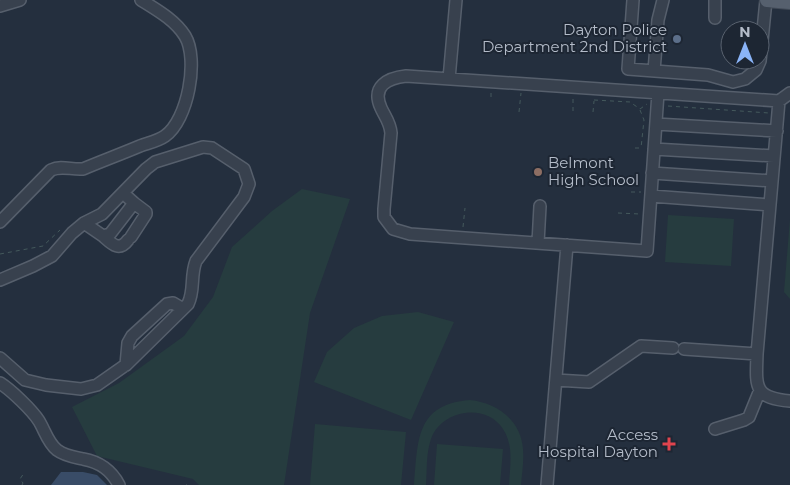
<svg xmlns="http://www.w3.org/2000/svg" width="790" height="485" font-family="Montserrat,sans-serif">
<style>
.green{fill:#263c3f}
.water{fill:#394c67}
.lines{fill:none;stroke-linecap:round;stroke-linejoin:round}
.minor-casing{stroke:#565f6c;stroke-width:14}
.major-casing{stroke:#414a57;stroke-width:16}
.path{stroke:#44595c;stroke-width:1;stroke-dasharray:4 4;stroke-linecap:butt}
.minor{stroke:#38414e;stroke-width:11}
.major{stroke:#56606e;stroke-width:14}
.service-dot{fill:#5c6f8a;stroke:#1d2633;stroke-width:2}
.education-dot{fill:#8d6e63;stroke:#1d2633;stroke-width:2}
.health-dot{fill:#e0444e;stroke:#1d2633;stroke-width:2}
.labels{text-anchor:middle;stroke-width:4;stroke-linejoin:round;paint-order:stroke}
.poi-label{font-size:15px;fill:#b4bcc9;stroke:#1d2633;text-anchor:end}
</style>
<rect width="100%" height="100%" fill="#242f3e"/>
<path class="green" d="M302,189L350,199L310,313L284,485H199L193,479L97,456L72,407L119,383L184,336L213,297L232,247L272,211Z
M668,215L734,219L731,266L665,262Z
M790,219V299L784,292Z
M418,312L454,322L411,420L314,382L327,352L354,328L382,316Z
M470,400C497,403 521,420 523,449C524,461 522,473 521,485H509C510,465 514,446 503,429C486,402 441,410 431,439C426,453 427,470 426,485H414C418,442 415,404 470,400Z
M315,424L406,432L401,485H310Z
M437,444L503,449L500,485H434Z"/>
<path class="water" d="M61,472H83L97,475L107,485H51Z"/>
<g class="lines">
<defs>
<path id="minor" d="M633,0L628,69L708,75L733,82L745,79L756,70L760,61L766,0
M0,6L20,0
M715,18V0
M654,71L658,20L663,0
M449,79L456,0
M658,93L647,251L410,234L393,229L384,217V209L391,133C390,122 385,117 381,108C371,86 388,78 406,76L779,101L790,93
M779,101L757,354C756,386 753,398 790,401
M656,124L777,131
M654,149L774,156
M652,173L772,181
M651,196L770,205
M0,222L51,170C62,165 71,170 83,169C102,161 121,154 140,146C148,143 158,141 165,136C188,120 199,59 185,36C175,20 157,10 141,0
M84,223L103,236L110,234L134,203L123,193
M103,236C112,244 119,252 128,240
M131,237L146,214V212L134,203
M538,243L540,206
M0,280L33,266L52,256L72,233L84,223L102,214L146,169L155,162L203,147L212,148L244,169L249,184L244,197L196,261C190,276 195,290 188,304L127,364L97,385L81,389L46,385L25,380L0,358
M684,349L757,354
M126,365L128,343L132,336L167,304L173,303L183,309
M556,380L589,382L641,346L673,348
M0,383C11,390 32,410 39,421C45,431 48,443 57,450C65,456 74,457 83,459C100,462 111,470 119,485
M715,429L744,420L749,417L760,390
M547,485L567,245"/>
<path id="major" d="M767,0L790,2"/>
</defs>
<use href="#minor" class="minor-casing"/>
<use href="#major" class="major-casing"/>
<path class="path" d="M491,97V93
M594,100L630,102L640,109L647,104
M668,106L769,113
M640,110L644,120L641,148
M573,111V97
M519,112L521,93
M593,112L594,101
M635,148H641
M631,192H641
M618,213L640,214
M463,227L465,208
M0,254L43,246L60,230
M22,485L23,483L20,479L24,473
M186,485H187"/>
<use href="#minor" class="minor"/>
<use href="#major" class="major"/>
</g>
<circle class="service-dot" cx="677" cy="39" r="5"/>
<circle class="education-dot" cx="538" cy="172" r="5"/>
<path class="health-dot" d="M666.5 436.5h5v5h5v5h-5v5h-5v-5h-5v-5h5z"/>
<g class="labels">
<g class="poi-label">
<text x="667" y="35">Dayton Police<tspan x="667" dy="17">Department 2nd District</tspan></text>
<text x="548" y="168" text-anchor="start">Belmont<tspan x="548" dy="17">High School</tspan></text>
<text x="658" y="440">Access<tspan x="658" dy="17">Hospital Dayton</tspan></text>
</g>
</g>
<g transform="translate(745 45)"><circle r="24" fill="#1d2633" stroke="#59626f"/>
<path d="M0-4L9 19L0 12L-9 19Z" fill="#8ab4f8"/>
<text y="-8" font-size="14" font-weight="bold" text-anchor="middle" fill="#b4bcc9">N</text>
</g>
</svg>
